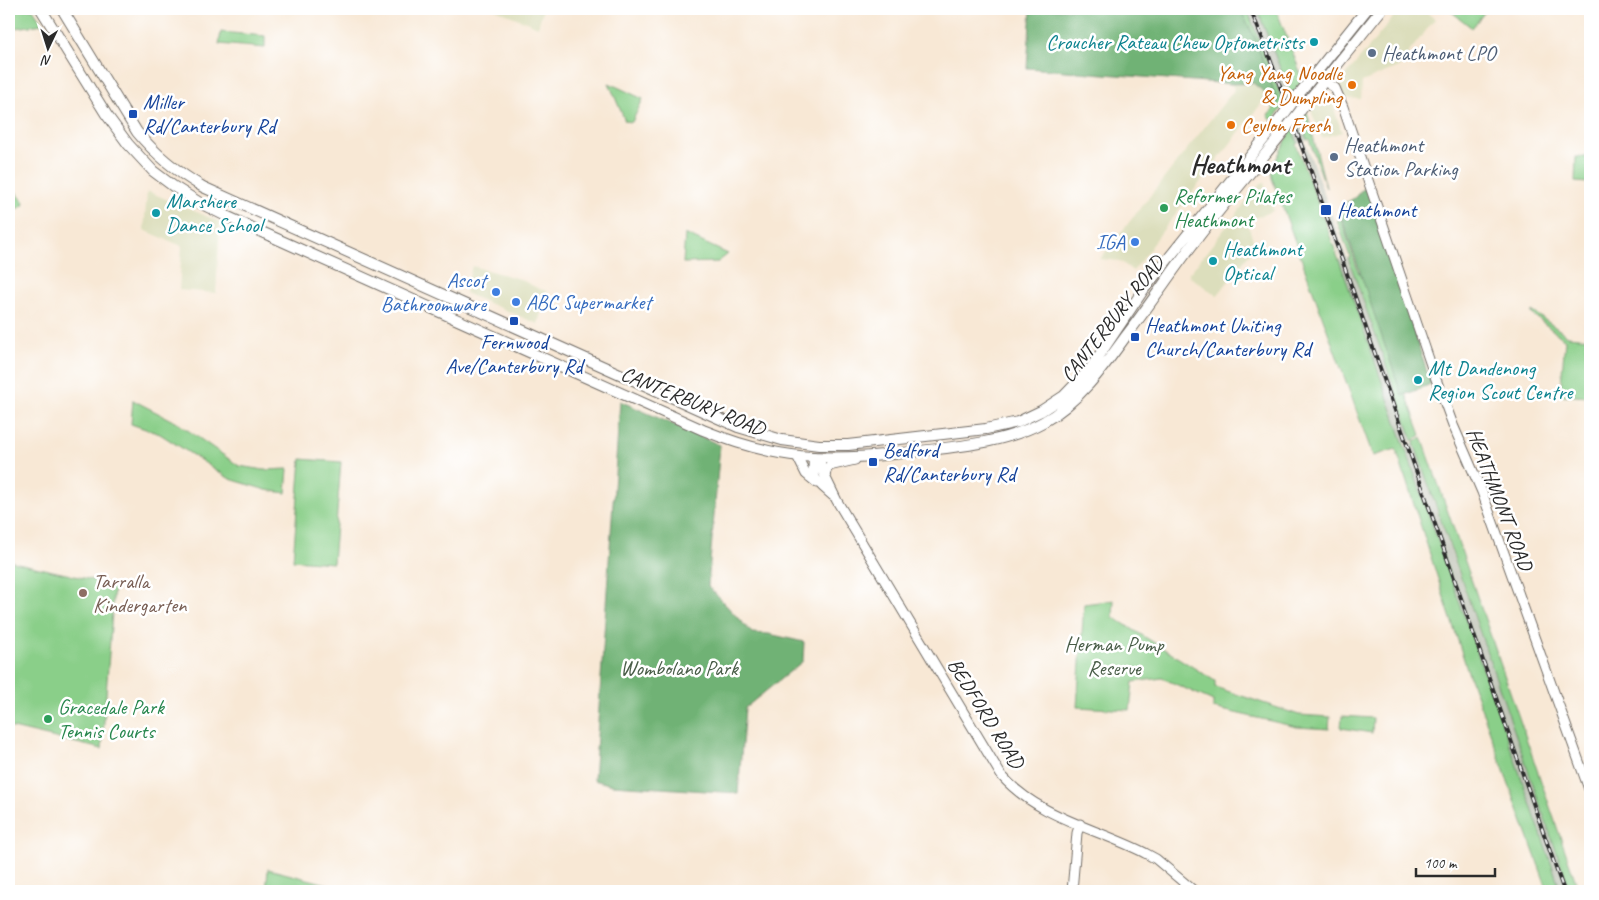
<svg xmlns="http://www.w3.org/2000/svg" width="1599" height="900" font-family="Caveat,sans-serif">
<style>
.built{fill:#dcdebc}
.industrial{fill:#c2c6b9}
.green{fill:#8acf89;stroke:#5a7d5a}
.forest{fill:#6fb275;stroke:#4d6e50}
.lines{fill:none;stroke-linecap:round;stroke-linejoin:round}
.secondary-casing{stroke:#736d66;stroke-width:11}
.primary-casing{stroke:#736d66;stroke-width:12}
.secondary{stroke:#fff;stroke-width:9}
.primary{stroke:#fff;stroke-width:10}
.rail-casing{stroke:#2b2b2b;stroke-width:4}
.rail{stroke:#fff;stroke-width:2;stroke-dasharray:5.5;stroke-linecap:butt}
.primary-bridge-casing{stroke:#736d66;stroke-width:12;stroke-linecap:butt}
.primary-bridge{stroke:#fff;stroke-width:10}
.culture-dot{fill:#0f9aa8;stroke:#fff;stroke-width:2}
.service-dot{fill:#5c6f8a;stroke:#fff;stroke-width:2}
.food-dot{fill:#e8710a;stroke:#fff;stroke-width:2}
.transit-dot{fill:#1a4fb4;stroke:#fff;stroke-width:2}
.leisure-dot{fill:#2e9e5b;stroke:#fff;stroke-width:2}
.shop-dot{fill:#3f7fe0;stroke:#fff;stroke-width:2}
.education-dot{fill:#8d6e63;stroke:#fff;stroke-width:2}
.labels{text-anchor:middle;stroke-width:5;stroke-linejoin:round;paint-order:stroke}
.culture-label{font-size:21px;fill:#0d838f;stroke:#fff;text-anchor:start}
.service-label{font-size:21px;fill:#4e5e75;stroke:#fff;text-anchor:start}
.food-label{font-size:21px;fill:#c56008;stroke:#fff;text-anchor:end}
.transit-label{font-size:21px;fill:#164399;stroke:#fff;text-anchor:start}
.leisure-label{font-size:21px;fill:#27864d;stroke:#fff;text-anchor:start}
.shop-label{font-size:21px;fill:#366cbe;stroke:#fff;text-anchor:end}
.street-label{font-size:21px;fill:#2b2b2b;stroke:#fff}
.education-label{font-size:21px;fill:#785e54;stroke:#fff;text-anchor:start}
.park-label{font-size:21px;fill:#485c47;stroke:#fff}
.district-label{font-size:26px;font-weight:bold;fill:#2b2b2b;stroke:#fff}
</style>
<rect width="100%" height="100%" fill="#fff"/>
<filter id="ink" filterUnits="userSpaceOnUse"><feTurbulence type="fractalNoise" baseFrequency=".02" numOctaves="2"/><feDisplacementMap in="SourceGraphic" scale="10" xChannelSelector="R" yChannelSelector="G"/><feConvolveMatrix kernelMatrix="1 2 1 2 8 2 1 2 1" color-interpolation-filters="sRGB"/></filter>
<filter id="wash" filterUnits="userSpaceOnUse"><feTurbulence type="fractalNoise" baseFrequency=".0096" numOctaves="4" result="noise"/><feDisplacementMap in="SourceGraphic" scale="20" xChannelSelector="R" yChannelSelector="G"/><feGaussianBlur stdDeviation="1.12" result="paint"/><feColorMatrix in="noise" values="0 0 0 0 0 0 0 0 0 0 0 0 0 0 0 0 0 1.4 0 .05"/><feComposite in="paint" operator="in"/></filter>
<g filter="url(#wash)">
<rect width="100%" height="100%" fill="#f8e8d5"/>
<path class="built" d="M495,9H543L538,27Z
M1400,9H1422L1435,19L1410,51L1403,65L1362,82L1361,99L1344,98L1339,84Z
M1253,83L1268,95L1150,247L1151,248L1133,271L1120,261L1100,259L1234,90L1232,84Z
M1326,96L1330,97L1342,132L1322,138L1311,111Z
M1261,183H1264L1273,211L1247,221L1255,247L1217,296L1188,275Z
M147,191L220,222L216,293L179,290L182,246L144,230Z
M472,266L520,279L539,289L547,291L538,324L465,293Z"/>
<path class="industrial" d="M1247,9H1257L1281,67L1291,96L1284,105Z
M1300,119L1307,140L1305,141L1413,441L1404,444L1338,261L1341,259L1300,143H1298L1292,129Z
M1414,443L1436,509L1570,891H1561L1404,446Z"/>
<path class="green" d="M9,9H33L43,24L9,29Z
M1240,9H1247L1284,105L1273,120L1269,118L1268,115L1274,109L1265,99L1268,95L1272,104L1278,102L1255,38Z
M1257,9H1276L1302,77L1299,86L1291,96Z
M1448,9H1487L1472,28Z
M221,32L265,36V48L219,44Z
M609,83L643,99L632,122L625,121Z
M1307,112L1326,188L1309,139L1307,140L1300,119Z
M1292,129L1298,143L1296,144L1320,209L1318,210L1320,217H1323L1344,274L1561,891H1548L1469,675L1396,449L1373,456L1272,178L1271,169Z
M1576,157H1589L1588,183L1575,182Z
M9,183L24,202L23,206L9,212Z
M1341,219L1359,274L1361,271L1402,396L1406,394L1421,435L1413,441L1348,258L1350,257L1337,221Z
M685,234L728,254L718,262L683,263Z
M1532,311L1568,336L1590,338V397L1560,395L1565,340L1532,314Z
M133,400L179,424L239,466L264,470L288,469L286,493L266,490L230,479L160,434L131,424Z
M1422,437L1579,891H1570L1414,443Z
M301,459L341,462L333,563L293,560Z
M9,561L114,585L102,749L9,727Z
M1114,600L1113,617L1215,681V687L1299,715L1330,717L1329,729L1297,727L1213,708V701L1162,678L1133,682L1130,710L1077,707L1084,604Z
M1342,716L1373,718L1372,733L1341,728Z
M268,869L339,887L337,891H266Z"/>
<path class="forest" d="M1031,9H1240L1255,38L1278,103L1272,104L1268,95L1253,83L1232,84L1027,68Z
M1367,188L1431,384L1402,396L1341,216C1341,201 1344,205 1354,198C1359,194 1359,190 1367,188Z
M620,401L720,445L708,586L752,633L769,634L804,642L803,661L745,708L738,793L612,785L594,780Z"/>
</g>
<g filter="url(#ink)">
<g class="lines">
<defs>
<path id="secondary" d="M1315,75L1335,88L1343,107L1433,371L1453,425L1482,492L1590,792
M797,456L806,474L817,483
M814,457C810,480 819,483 833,496
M820,458L821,468L837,501L1001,775C1039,818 1096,828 1145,853L1156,859L1194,891
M825,477L826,471L829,466L855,460
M1072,891L1077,833L1080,824"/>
<path id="primary" d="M41,9L106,114L128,144L153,171L173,186L200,203L226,216L703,430C776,460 825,462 903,453C949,447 1001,445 1043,422C1078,403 1103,368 1126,336C1146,310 1164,283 1184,256C1216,212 1254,169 1288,126
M62,9L137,132C156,155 177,172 203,187L738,427L782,440L819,445H848L986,429L1018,422L1041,411L1064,396L1090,369L1144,289L1284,114
M1295,99L1367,9
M1300,111L1382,9"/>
</defs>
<use href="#secondary" class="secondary-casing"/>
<use href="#primary" class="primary-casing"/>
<use href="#secondary" class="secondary"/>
<use href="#primary" class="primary"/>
<defs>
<path id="rail" d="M1250,9L1262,37L1309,166L1564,891"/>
</defs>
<use href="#rail" class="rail-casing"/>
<use href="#rail" class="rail"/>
<defs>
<path id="primary-bridge" d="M1284,114L1295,99
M1288,126L1300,111"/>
</defs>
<use href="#primary-bridge" class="primary-bridge-casing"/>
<use href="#primary-bridge" class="primary-bridge"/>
</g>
</g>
<g class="culture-dot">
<circle cx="1314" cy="42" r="5"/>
<circle cx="156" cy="213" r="5"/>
<circle cx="1213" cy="261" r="5"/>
<circle cx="1418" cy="380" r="5"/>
</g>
<g class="service-dot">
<circle cx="1372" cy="53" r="5"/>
<circle cx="1334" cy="157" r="5"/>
</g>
<g class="food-dot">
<circle cx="1352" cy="85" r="5"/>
<circle cx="1231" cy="125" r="5"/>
</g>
<g class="transit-dot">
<rect x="128" y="109" width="10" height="10" rx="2.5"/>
<rect x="1320" y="204" width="12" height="12" rx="2.5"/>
<rect x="509" y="316" width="10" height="10" rx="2.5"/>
<rect x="1130" y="332" width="10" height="10" rx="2.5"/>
<rect x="868" y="457" width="10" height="10" rx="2.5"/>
</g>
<g class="leisure-dot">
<circle cx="1164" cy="208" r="5"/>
<circle cx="48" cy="719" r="5"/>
</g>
<g class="shop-dot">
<circle cx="1135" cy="242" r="5"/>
<circle cx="496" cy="292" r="5"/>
<circle cx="516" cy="302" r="5"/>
</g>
<circle class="education-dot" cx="83" cy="593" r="5"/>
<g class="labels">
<g class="culture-label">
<text x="1304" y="49" text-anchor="end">Croucher Rateau Chew Optometrists</text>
<text x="166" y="208">Marshere<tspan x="166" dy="24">Dance School</tspan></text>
<text x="1223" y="256">Heathmont<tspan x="1223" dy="24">Optical</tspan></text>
<text x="1428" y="375">Mt Dandenong<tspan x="1428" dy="24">Region Scout Centre</tspan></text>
</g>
<g class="service-label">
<text x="1382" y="60">Heathmont LPO</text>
<text x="1344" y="152">Heathmont<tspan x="1344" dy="24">Station Parking</tspan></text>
</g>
<g class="food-label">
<text x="1342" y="80">Yang Yang Noodle<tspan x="1342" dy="24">&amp; Dumpling</tspan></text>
<text x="1241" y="132" text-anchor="start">Ceylon Fresh</text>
</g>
<g class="transit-label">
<text x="143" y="109">Miller<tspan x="143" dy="24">Rd/Canterbury Rd</tspan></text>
<text x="1337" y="217">Heathmont</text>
<text x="1145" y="332">Heathmont Uniting<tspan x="1145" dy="24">Church/Canterbury Rd</tspan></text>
<text x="514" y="349" text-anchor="middle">Fernwood<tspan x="514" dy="24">Ave/Canterbury Rd</tspan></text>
<text x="883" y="457">Bedford<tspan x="883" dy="24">Rd/Canterbury Rd</tspan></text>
</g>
<g class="leisure-label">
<text x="1174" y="203">Reformer Pilates<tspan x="1174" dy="24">Heathmont</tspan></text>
<text x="58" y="714">Gracedale Park<tspan x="58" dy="24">Tennis Courts</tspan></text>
</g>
<g class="shop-label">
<text x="1125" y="249">IGA</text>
<text x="486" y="287">Ascot<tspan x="486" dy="24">Bathroomware</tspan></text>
<text x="526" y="309" text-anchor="start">ABC Supermarket</text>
</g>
<g class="street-label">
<text transform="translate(1112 319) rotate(-52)" y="7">CANTERBURY ROAD</text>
<text transform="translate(693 401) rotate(22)" y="7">CANTERBURY ROAD</text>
<text transform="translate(1500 499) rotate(69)" y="7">HEATHMONT ROAD</text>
<text transform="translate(986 713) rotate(58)" y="7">BEDFORD ROAD</text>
</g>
<g class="education-label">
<text x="93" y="588">Tarralla<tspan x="93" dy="24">Kindergarten</tspan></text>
</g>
<g class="park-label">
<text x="1114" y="651">Herman Pump<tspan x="1114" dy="24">Reserve</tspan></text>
<text x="679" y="675">Wombolano Park</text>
</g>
<g class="district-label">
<text x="1240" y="173">Heathmont</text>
</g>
</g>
<rect width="1599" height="900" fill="none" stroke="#fff" stroke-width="30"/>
<g transform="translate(48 48) rotate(184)" stroke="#ffffff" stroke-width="4" paint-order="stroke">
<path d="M0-4L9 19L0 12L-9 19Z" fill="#2b2b2b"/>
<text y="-8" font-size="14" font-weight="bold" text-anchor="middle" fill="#2b2b2b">N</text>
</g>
<path d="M1416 868v8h79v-8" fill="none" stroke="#2b2b2b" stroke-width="2.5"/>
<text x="1424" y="868" font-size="15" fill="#2b2b2b" stroke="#ffffff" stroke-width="4" paint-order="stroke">100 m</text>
</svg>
